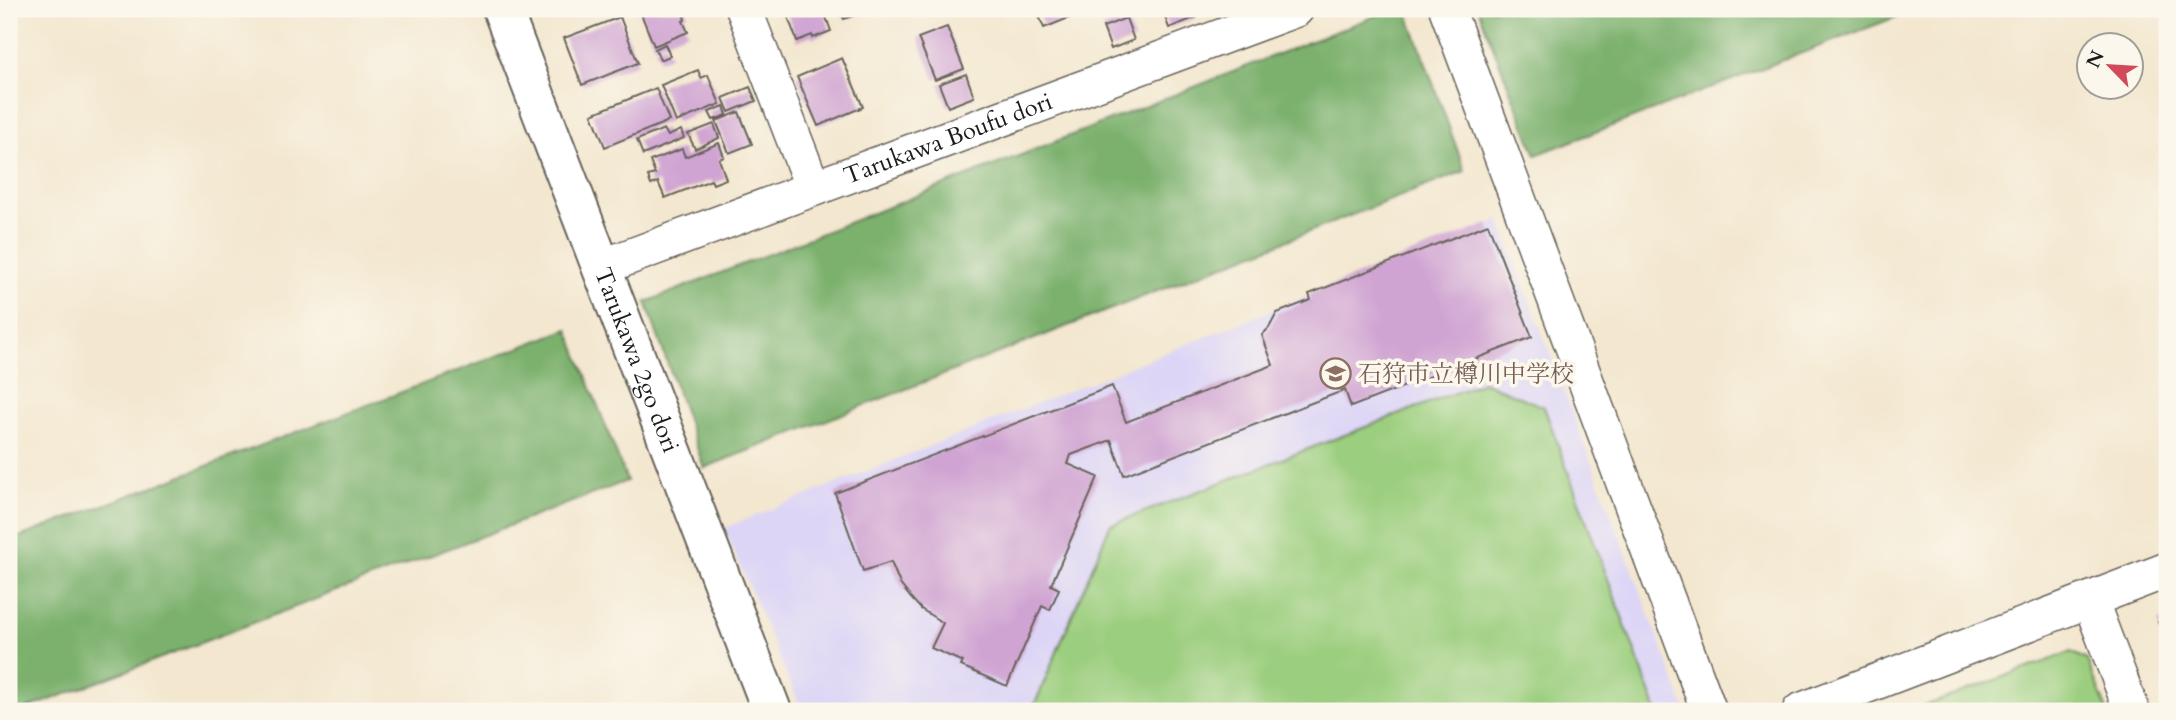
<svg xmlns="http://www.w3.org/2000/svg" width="2176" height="720" font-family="Cardo,'Noto Serif JP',serif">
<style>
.built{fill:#ddd5f6}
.green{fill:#9bce7e;stroke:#5c754d;stroke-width:2}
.forest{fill:#7cb16d;stroke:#4c6644;stroke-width:2}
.building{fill:#cfa3d2}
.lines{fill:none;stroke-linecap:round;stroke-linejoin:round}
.minor-casing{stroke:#67635b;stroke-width:38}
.tertiary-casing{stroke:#67635b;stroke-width:42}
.minor{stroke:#fff;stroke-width:35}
.tertiary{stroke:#fff;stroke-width:38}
.labels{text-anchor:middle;stroke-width:7;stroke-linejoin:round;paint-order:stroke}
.street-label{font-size:24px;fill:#1c1c1c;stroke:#fbf7ec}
.education-label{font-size:24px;fill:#785e54;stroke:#fbf7ec;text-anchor:start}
</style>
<rect width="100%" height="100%" fill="#fbf7ec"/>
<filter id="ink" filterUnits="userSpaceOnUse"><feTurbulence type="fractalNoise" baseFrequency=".0143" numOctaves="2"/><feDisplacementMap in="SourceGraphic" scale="14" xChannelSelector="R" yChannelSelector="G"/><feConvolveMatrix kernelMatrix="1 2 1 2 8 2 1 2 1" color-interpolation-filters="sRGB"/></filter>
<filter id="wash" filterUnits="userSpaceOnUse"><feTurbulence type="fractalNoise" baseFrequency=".00686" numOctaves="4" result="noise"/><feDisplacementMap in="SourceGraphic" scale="28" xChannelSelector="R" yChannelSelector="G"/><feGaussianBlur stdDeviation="1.57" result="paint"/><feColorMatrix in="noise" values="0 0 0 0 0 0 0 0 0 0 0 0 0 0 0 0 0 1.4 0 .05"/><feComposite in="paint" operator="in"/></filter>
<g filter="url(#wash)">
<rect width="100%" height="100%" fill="#f3e7cf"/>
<path class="built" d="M1499,220L1686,711H802L724,528Z"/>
<path class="green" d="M1483,382L1544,407L1657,711H1032L1110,525Z
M2071,652L2087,660L2107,711H1911Z"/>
<path class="forest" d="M1393,9H1406L1465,171L704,468L646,302Z
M1478,9H1917L1536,155Z
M568,329L627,481L21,711H9V541Z"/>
<g id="blocks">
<path class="building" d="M639,9H686L688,14L684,16L685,20L683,21L688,32L654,46Z
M785,9H823L831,31L813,38L812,35L797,41Z
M840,9H873L844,19Z
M1036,9H1091L1044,28Z
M1162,9H1194L1197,17L1169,28Z
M620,17L638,63L582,85L564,38Z
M1126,18L1134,40L1111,49L1103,27Z
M947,27L964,69L935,80L918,38Z
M665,44L670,56L660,60L655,49Z
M842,58L863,107L818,126L797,77Z
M698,70L701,78L708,75L720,104L676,122L661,85Z
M966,74L974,97L948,107L939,84Z
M750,87L756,101L729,112L723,98Z
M656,88L669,121L605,147L592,114Z
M724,106L727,115L713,120L709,112Z
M739,112L752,144L729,153L716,121Z
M714,124L719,138L695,149L688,134Z
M664,129L668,136L681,130L684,138L643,155L637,140Z
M719,143L724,157L719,159L726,179L713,184L711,180L665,198L658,182L651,185L648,176L655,174L650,161L682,149L685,157Z
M1488,224L1532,337L1351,407L1345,390L1124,475L1111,440L1071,455L1068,464L1098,477L1051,585L1059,589L1050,610L1042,606L1007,686L961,666L963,662L931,648L943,623L921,609L911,598L900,584L891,562L863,571L835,493L1112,386L1126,422L1273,365L1262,335L1269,328L1277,313L1311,300L1309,294Z
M2167,618V646L2158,622Z"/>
</g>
</g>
<g filter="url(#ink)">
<use href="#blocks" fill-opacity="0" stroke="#67635b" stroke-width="2"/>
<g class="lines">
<defs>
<g id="minor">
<path d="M744,9L813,188"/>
<path d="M1447,9L1709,711"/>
<path id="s1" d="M602,267L1296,9"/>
<path d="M2090,600L2132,711"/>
<path d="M1800,711L2167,570"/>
</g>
<g id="tertiary">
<path id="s2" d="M502,9L772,711"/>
</g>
</defs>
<use href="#minor" class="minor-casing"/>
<use href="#tertiary" class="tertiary-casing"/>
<use href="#minor" class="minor"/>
<use href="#tertiary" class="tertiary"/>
</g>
</g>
<defs>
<symbol id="school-ring" viewBox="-11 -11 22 22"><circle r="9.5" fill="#fbf7ec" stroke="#8d6e63" stroke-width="1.5"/><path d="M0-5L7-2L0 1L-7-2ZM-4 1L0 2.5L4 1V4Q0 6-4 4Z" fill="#8d6e63"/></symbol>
</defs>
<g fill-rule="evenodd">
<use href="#school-ring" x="1318" y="356" width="35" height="35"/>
</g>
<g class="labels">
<g class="street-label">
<text dy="8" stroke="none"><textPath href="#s1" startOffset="369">Tarukawa Boufu dori</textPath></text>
<text dy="8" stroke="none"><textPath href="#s2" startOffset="376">Tarukawa 2go dori</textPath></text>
</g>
<g class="education-label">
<text x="1358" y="382">石狩市立樽川中学校</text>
</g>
</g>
<rect width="2176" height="720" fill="none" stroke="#fbf7ec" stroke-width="35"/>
<g transform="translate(2110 66) rotate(295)"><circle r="33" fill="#fbf7ec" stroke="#a29f99" stroke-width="2"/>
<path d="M0-5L12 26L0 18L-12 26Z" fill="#d1495b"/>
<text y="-10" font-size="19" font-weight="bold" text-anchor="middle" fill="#1c1c1c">N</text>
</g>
</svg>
